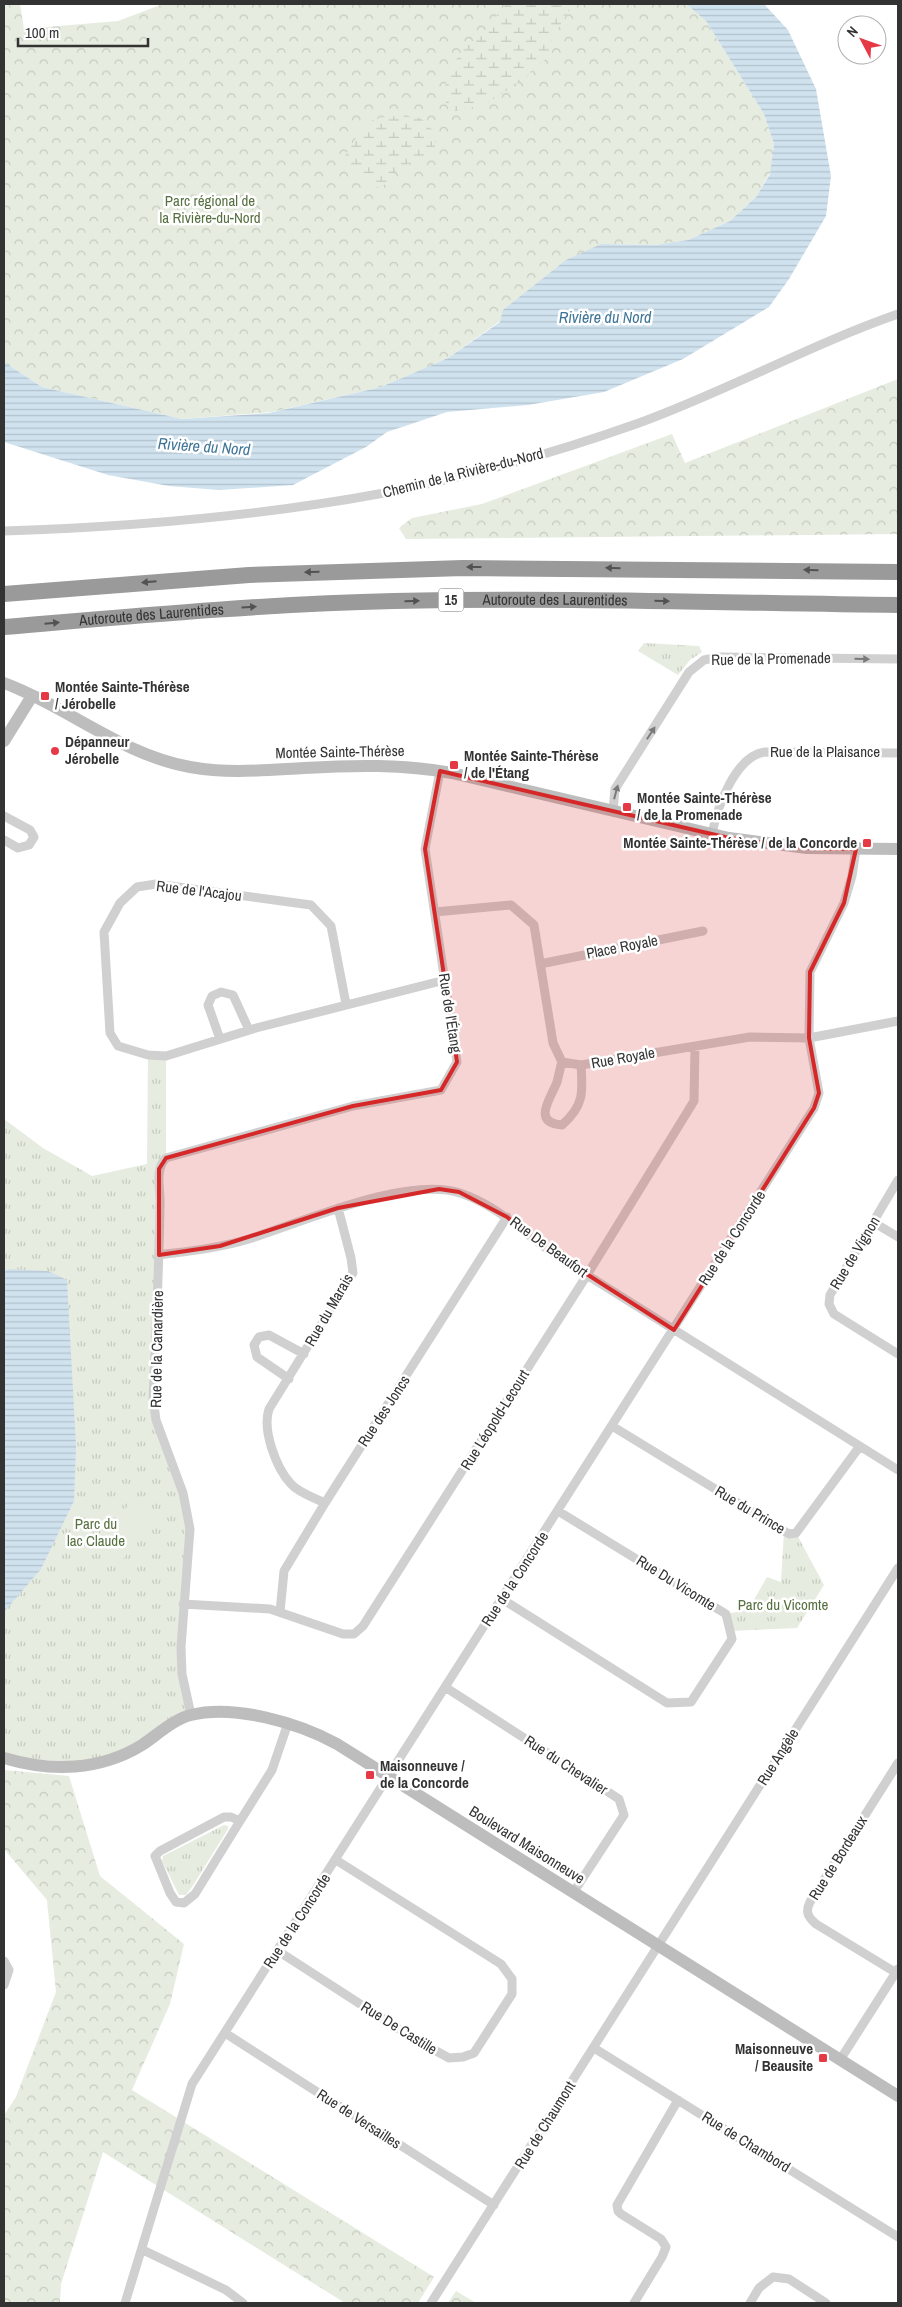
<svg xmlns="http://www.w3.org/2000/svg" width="902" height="2307" font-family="'Archivo Narrow',sans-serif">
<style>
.grass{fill:url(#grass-tufts)}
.forest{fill:url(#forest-crowns)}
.wetland{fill:url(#wetland-marsh)}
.pitch{fill:#e6ecdf}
.water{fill:url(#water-rules)}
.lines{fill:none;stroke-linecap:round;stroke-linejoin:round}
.street{stroke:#d0d0d0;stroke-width:9}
.secondary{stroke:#bdbdbd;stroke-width:12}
.highway{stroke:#9a9a9a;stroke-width:16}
.oneway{fill:#525252}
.oneway2{fill:#7a7a7a}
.marked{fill:#d62828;fill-opacity:0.2;stroke:#d62828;stroke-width:4;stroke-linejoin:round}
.poi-dot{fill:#e63946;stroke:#fff;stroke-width:2}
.labels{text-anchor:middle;stroke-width:5;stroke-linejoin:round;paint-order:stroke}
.shield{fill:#fff;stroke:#707070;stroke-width:1}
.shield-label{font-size:14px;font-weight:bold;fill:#333}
.park-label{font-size:15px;fill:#56703f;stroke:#fff}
.street-label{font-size:15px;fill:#333;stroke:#fff}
.poi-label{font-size:15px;font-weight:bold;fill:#333;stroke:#fff;text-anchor:start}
.water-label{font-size:16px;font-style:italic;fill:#3f7597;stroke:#fff}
</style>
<defs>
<pattern id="grass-tufts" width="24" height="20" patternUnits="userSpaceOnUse" patternTransform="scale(1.25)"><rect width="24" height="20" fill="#e6ecdf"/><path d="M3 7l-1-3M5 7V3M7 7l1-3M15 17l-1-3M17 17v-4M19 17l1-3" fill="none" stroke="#c6cbc0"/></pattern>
<pattern id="forest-crowns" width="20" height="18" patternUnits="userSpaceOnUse" patternTransform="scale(1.25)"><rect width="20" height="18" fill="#e6ecdf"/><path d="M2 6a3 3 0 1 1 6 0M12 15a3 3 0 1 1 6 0" fill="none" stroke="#c6cbc0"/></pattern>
<pattern id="wetland-marsh" width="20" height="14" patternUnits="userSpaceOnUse" patternTransform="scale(1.25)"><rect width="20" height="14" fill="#e6ecdf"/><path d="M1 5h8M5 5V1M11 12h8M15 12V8" fill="none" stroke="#c6cbc0"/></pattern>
<pattern id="water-rules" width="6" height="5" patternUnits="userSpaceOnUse" patternTransform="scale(1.25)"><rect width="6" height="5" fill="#cfe2ee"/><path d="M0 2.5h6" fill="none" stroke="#b2c2cd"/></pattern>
</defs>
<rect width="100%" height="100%" fill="#fff"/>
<path class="grass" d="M644,643L699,646L702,652L690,660L678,675L638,651Z
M148,1055L166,1056V1158L162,1162L153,1398L183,1493L190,1529L181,1647L191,1715L104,1763L4,1758V1119L43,1148L92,1176L147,1164Z
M784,1531L796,1533L824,1585L797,1628L730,1631L726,1614L748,1610L767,1577L781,1582Z
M224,1825L228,1826V1829L192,1887L186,1895H179L162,1861L163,1856Z"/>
<path class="forest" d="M4,4H20L24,29L118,21L163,4H686L706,21L764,114L774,144L771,171L756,197L730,221L688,240L655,245L601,244L500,321L448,358L381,387L272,412L182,419L42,387L4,362Z
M898,379V534L406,539L399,528L412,518L482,504L672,434L685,463Z
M4,1770L69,1776L100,1876L184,1944L170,2004L132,2090L434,2277L418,2303H345L103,2152L61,2284L60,2303H4V2115L16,2097L56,1992L47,1900L4,1849Z
M456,2291L476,2303H448Z"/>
<path class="wetland" d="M506,4H573L552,38L549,56L521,81L486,104L455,111L446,103L443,91L456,60L464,48L484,32Z
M390,116L421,118L435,133V148L418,161L402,166L382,187C362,188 355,171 345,156L356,138L372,120Z"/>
<path class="pitch" d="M131,1502L155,1521L145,1532L122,1513Z
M118,1517L142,1536L132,1548L109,1528Z
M105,1533L129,1552L119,1563L96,1544Z"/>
<path class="water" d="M686,4H764L788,30L816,89L831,176L826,216L789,279L769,307L683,359L604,392L528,405L447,412L387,432L366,447L293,485L219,490L169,486L108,475L4,442V362L42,387L182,419L269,413L381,387L448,358L500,322L503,310L566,260L601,244L655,245L688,240L730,221L756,197L770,174L774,144L764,114L706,21Z
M8,1269L48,1271L67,1280L76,1446L74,1501L41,1569L4,1612V1272Z"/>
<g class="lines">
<path class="street" d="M4,531C129,527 261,516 384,493C469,477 554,453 636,424C725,392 809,345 898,314
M613,811L615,789L689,672L704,660L719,657L898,659
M4,816L30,830L34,837L29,845L18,848L4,840
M712,834C717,808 735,756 765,752L898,753
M435,912L511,905L534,925L553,1043L562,1062L581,1065L750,1037L809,1038L898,1021
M540,964L703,931
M346,1004L331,926L311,905L156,884L137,887L120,903L104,932L110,1033L118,1046L148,1055L166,1056L256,1028L445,980
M220,1039L208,1005L212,996L221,992L233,995L249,1030
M562,1062C560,1068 559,1075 557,1082C551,1098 531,1123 562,1125C584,1106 583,1092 581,1065
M898,1180L830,1295L829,1304L834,1314L898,1354
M873,1222L898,1237
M159,1255C189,1251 219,1248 249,1239C303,1222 405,1176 460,1193C494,1204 518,1228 546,1248C559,1258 573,1266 587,1275L898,1470
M289,1379L257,1357L254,1345L259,1337L269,1335L304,1354
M612,1426L789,1534L796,1533L860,1446
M325,1503C315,1498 299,1493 291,1484C276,1468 262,1430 269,1409L353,1273L351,1258L338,1208
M502,1599L667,1703L691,1702L732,1639L726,1614L558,1511
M183,1604L270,1609L343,1634H354L363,1626L587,1275L694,1101L695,1046
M280,1612L284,1571L325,1503L507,1217
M445,1687L619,1799L624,1815L573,1893
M191,1715L182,1674L181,1647L190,1529L183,1493L156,1420L153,1398C156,1333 159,1269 160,1205C161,1190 154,1170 166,1158L353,1106L441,1090L457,1062L425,849L440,771
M898,1763L810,1902C805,1912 808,1917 816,1924L898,1974
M240,1821L195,1894L184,1903L176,1902L170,1893L155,1856L160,1851L224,1817H231L240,1821L272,1770L288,1723
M278,1951L416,2040L449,2058L463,2057L474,2053L512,1994V1979L501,1964L336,1860
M4,1961L9,1970L4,1985
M225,2033L494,2205
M594,2048L898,2237
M840,2060L898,1969
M143,2250L226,2290L243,2303
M125,2303L192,2084L814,1108L819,1093L809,1038L810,972L844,903L852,876L856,849
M431,2303L898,1568
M634,2303L662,2257L666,2247L661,2239L621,2214L618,2211L617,2205L678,2100
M750,2303L759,2288L773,2277L789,2279L826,2303"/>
<path class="secondary" d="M4,683C68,707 122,755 190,767C228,774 266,770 304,768C354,765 403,764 452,773L729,838L807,848L898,849
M4,741L32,696
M4,1758C51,1772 100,1771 142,1745C157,1735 174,1719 191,1715C234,1704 299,1723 337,1744L898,2096"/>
<g class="highway">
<path d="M4,594L249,575L463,568L898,572"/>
<path id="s1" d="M4,627C134,616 264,604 394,601C562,597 730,603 898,605"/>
</g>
</g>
<defs><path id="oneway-solid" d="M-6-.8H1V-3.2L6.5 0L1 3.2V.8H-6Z" transform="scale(1.25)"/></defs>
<g class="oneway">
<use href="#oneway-solid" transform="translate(474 567) rotate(180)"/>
<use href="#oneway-solid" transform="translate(613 568) rotate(-179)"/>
<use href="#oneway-solid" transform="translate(811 570) rotate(-179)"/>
<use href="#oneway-solid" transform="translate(312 572) rotate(178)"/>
<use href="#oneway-solid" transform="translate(149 582) rotate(175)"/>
<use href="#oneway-solid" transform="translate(412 601) rotate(-1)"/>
<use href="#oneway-solid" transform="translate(662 601) rotate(1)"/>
<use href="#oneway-solid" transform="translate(249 607) rotate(-4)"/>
<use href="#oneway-solid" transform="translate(52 623) rotate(-5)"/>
</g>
<g class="oneway2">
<use href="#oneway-solid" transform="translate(862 659) rotate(1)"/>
<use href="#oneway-solid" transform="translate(651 733) rotate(-57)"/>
<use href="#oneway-solid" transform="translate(616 792) rotate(-75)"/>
</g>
<path class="marked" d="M440,771L729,838L807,848L856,849L844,903L810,972L809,1038L819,1093L814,1108L674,1330L546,1248L507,1217L459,1192L439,1189L338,1208L220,1246L159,1255V1169L166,1158L353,1106L441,1090L457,1062L425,849Z"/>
<g class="poi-dot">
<rect x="40" y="691" width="10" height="10" rx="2.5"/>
<circle cx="55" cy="751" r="5"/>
<rect x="449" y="760" width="10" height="10" rx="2.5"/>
<rect x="622" y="802" width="10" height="10" rx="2.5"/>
<rect x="862" y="838" width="10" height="10" rx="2.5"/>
<rect x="365" y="1770" width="10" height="10" rx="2.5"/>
<rect x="818" y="2053" width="10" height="10" rx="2.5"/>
</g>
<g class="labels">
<rect class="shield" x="438.5" y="588.5" width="25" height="23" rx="4"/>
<g class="shield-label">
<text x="451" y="605">15</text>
</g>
<g class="park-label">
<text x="210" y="206">Parc régional de<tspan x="210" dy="17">la Rivière-du-Nord</tspan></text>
<text x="96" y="1529">Parc du<tspan x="96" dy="17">lac Claude</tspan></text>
<text x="783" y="1610">Parc du Vicomte</text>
</g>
<g class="street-label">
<text transform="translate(463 473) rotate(-14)" y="5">Chemin de la Rivière-du-Nord</text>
<text dy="5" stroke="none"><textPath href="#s1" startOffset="552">Autoroute des Laurentides</textPath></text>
<text dy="5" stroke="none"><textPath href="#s1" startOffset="148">Autoroute des Laurentides</textPath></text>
<text transform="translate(771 659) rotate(-1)" y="5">Rue de la Promenade</text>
<text transform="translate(340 752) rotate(-1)" y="5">Montée Sainte-Thérèse</text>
<text x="825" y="757">Rue de la Plaisance</text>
<text transform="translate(199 891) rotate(7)" y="5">Rue de l'Acajou</text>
<text transform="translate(622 947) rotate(-11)" y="5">Place Royale</text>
<text transform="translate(450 1013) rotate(81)" y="5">Rue de l'Étang</text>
<text transform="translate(623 1058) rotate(-10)" y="5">Rue Royale</text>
<text transform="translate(732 1238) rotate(-57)" y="5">Rue de la Concorde</text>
<text transform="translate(549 1247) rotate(36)" y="5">Rue De Beaufort</text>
<text transform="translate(855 1253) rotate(-59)" y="5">Rue de Vignon</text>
<text transform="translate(329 1310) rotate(-60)" y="5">Rue du Marais</text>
<text transform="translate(157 1349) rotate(-89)" y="5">Rue de la Canardière</text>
<text transform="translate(384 1411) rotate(-57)" y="5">Rue des Joncs</text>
<text transform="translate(495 1420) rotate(-58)" y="5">Rue Léopold-Lecourt</text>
<text transform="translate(750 1510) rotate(31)" y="5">Rue du Prince</text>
<text transform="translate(515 1579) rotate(-57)" y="5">Rue de la Concorde</text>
<text transform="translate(676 1583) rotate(32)" y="5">Rue Du Vicomte</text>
<text transform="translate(778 1757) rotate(-58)" y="5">Rue Angèle</text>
<text transform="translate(566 1765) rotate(33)" y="5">Rue du Chevalier</text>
<text transform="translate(527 1845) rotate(32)" y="5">Boulevard Maisonneuve</text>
<text transform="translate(838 1858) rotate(-58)" y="5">Rue de Bordeaux</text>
<text transform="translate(297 1921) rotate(-57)" y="5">Rue de la Concorde</text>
<text transform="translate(399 2028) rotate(32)" y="5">Rue De Castille</text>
<text transform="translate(359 2119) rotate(33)" y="5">Rue de Versailles</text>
<text transform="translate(545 2125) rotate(-58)" y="5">Rue de Chaumont</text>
<text transform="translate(746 2142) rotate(32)" y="5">Rue de Chambord</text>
</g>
<g class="poi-label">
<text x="55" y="692">Montée Sainte-Thérèse<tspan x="55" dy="17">/ Jérobelle</tspan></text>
<text x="65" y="747">Dépanneur<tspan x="65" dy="17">Jérobelle</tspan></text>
<text x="464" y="761">Montée Sainte-Thérèse<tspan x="464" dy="17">/ de l'Étang</tspan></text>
<text x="637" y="803">Montée Sainte-Thérèse<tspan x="637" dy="17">/ de la Promenade</tspan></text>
<text x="857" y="848" text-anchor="end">Montée Sainte-Thérèse / de la Concorde</text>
<text x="380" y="1771">Maisonneuve /<tspan x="380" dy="17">de la Concorde</tspan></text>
<text x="813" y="2054" text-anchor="end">Maisonneuve<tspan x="813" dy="17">/ Beausite</tspan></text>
</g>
<g class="water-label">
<text x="605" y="323">Rivière du Nord</text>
<text transform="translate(204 446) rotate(4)" y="6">Rivière du Nord</text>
</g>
</g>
<rect width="902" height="2307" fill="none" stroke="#333333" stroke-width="10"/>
<g transform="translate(862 40) rotate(311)"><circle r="24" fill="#ffffff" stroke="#adadad"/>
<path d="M0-4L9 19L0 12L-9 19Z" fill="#e63946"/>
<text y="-8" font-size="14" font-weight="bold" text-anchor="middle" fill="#333333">N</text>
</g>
<path d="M18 38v8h130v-8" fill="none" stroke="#333333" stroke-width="2.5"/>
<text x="25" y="38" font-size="15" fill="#333333" stroke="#ffffff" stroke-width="4" paint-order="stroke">100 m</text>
</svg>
